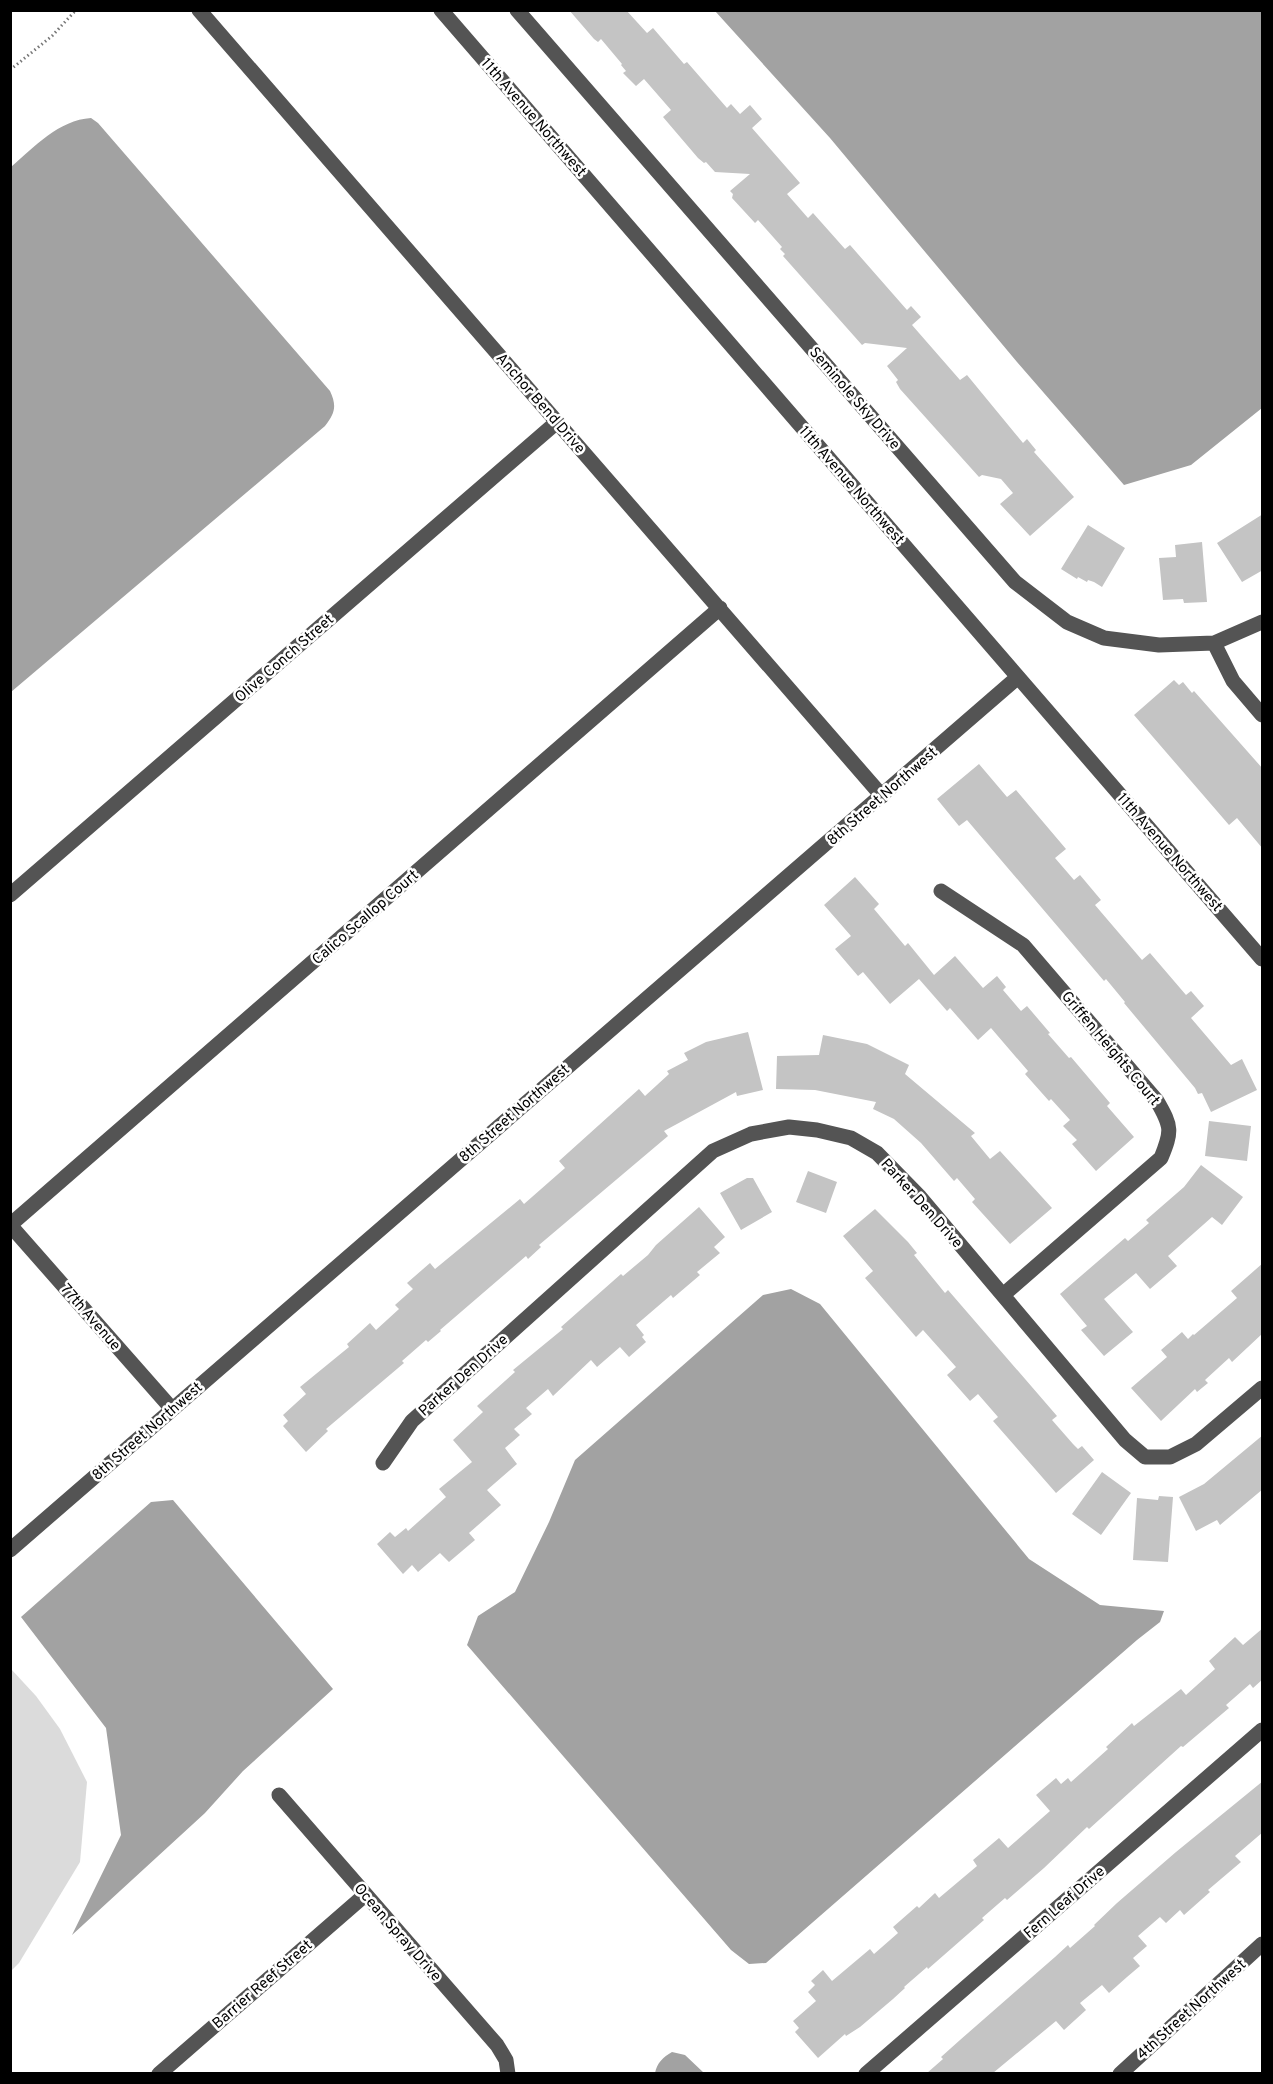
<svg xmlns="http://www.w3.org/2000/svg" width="1273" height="2084" font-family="Overpass,sans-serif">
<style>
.green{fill:#dbdbdb}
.water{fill:#a2a2a2}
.building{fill:#c4c4c4}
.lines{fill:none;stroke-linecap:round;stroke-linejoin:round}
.path{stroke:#767676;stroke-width:3;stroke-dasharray:1.5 3;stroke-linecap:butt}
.minor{stroke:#545454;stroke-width:15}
.labels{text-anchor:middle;stroke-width:5;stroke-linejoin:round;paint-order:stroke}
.street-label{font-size:15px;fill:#000;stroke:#fff}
</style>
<rect width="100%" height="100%" fill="#fff"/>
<path class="green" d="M11,1669L36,1696L60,1729L87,1782L80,1862L19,1963L11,1971Z"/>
<path class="water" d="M715,11H1262V408L1191,465L1124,485L1017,362L830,138Z
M91,118L98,123L330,391C337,406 335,413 325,426L11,692V167C34,147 59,120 91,118Z
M791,1289L820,1304L1029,1559L1100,1605L1164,1611L1160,1622L1137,1640L766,1963L749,1964L731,1950L467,1645L478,1616L515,1592L549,1522L575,1460L763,1295Z
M173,1500L333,1689L243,1771L205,1813L72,1935L121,1835L106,1728L21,1617L151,1502Z
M672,2052L685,2055L704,2073H655C657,2063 663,2057 672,2052Z"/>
<path class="building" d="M569,10H626L647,33L653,28L684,64L687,62L727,108L731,104L740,114L750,105L762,119L752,128L800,183L787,194L808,218L813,213L845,249L850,245L907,310L911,306L921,317L912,325L960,380L967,375L1023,443L1027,439L1036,450L1034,452L1074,497L1030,536L1000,504L1013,493L1001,479L982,475L979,477L900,389L896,382L898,380L887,366L907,348L865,343L862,345L783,256L785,254L780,249L782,247L758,220L755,223L732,198L733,194L730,191L750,174L715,172L706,162L704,163L698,158L663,117L671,110L644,79L636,86L623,73L626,71L621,65L622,64L601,39L598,42L594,39Z
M1263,514V570L1242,582L1217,543Z
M1088,525L1125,548L1102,587L1094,582L1088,580L1087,582L1078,577L1077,579L1061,569Z
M1202,542L1207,602L1184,603L1183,599L1163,600L1159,558L1176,557L1175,545Z
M1174,680L1179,685L1183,682L1192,693L1194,691L1263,769V849L1237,818L1229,825L1134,715Z
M979,764L1007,797L1016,790L1066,849L1055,858L1074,880L1080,875L1101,900L1095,905L1142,960L1150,953L1186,995L1191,991L1204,1006L1191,1018L1231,1065L1242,1059L1257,1090L1211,1112L1202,1093L1198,1094L1195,1088L1124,1003L1125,1002L1106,979L1104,981L967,820L959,826L937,799Z
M855,877L879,904L874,909L905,946L908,943L934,975L955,956L983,988L997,976L1006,987L1003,990L1021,1011L1027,1006L1050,1033L1048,1034L1069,1058L1071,1057L1110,1103L1107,1106L1134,1137L1096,1171L1072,1144L1077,1140L1063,1126L1070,1120L1051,1099L1049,1101L1025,1074L1028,1071L991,1028L978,1040L950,1008L947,1011L919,979L890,1004L863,972L858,976L835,949L851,936L824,905Z
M748,1032L763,1090L737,1096L736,1092L664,1131L668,1136L539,1245L541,1247L528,1259L526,1256L440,1330L441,1331L428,1342L426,1340L402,1361L404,1363L326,1429L328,1431L306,1452L283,1426L288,1421L283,1415L306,1394L300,1387L349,1347L347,1344L370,1323L376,1330L399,1309L395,1305L413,1289L407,1283L430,1263L435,1269L520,1199L524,1204L565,1168L559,1161L639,1089L645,1096L669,1074L667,1071L688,1060L684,1053L706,1042Z
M823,1035L867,1044L909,1065L905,1074L975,1133L971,1136L990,1159L1000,1151L1052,1208L1010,1244L972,1202L975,1199L957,1178L954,1181L921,1143L894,1119L873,1109L876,1102L815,1090L776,1089L777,1056L819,1055Z
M1209,1121L1251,1126L1247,1161L1205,1156Z
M1201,1165L1243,1197L1222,1225L1212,1217L1168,1256L1177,1266L1150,1289L1136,1273L1104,1299L1133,1332L1104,1356L1081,1330L1087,1326L1060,1294L1125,1238L1128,1241L1149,1223L1146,1220L1184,1187Z
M808,1171L837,1182L826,1213L796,1202Z
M747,1178H753L772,1212L741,1230L720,1193Z
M699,1207L725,1237L714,1247L720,1253L697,1272L700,1275L673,1298L671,1295L636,1325L644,1335L642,1337L646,1342L629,1357L620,1347L597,1367L591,1360L553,1396L548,1389L526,1408L532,1414L514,1429L520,1435L505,1448L517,1464L487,1490L501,1505L469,1533L475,1540L449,1562L440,1553L418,1572L412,1565L403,1574L377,1544L390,1532L395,1537L406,1528L408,1531L446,1497L439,1489L472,1462L453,1440L483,1412L477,1406L515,1372L513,1370L563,1329L561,1327L621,1274L623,1276L648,1255L656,1245Z
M875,1209L908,1242L917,1253L914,1255L945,1293L948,1290L1057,1416L1052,1420L1073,1444L1078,1449L1082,1446L1094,1460L1056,1493L993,1421L998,1417L978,1394L970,1401L947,1375L956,1367L923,1330L916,1337L865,1278L873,1271L843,1236Z
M1263,1263V1333L1232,1362L1229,1358L1205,1380L1208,1383L1197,1392L1195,1389L1161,1421L1131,1388L1167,1357L1161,1350L1182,1332L1188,1339L1193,1334L1194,1335L1237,1298L1231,1291Z
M1263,1435V1489L1220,1525L1217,1520L1196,1531L1179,1497L1204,1484Z
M1102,1472L1131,1493L1101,1535L1072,1514Z
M1159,1496L1173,1497L1168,1562L1133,1560L1137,1498L1158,1500Z
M1263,1628V1679L1253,1688L1250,1684L1226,1705L1229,1708L1183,1747L1181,1746L1089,1829L1087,1827L1044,1868L1007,1900L1005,1898L982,1918L984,1920L928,1969L927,1967L904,1987L905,1988L893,1999L860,2027L846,2036L845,2034L818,2058L795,2032L799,2028L793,2021L816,2001L808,1992L815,1985L811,1981L823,1970L832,1981L870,1949L874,1954L898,1933L893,1927L917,1906L919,1908L935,1893L939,1898L977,1866L973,1860L999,1838L1008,1848L1050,1811L1036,1795L1056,1778L1061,1784L1068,1778L1071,1782L1108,1749L1106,1747L1132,1723L1134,1726L1181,1689L1186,1695L1215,1669L1209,1661L1235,1637L1243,1645Z
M1263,1781V1832L1235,1856L1241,1862L1208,1890L1210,1892L1184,1915L1180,1910L1166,1923L1160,1917L1138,1936L1147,1946L1133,1958L1140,1966L1127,1977L1109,1993L1102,1985L1080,2003L1086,2010L1064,2030L1056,2021L993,2073H927L943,2059L941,2057L960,2040L1055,1957L1068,1945L1070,1948L1095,1926L1094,1925L1117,1903L1176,1852Z"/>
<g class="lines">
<path class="path" d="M10,70L52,36L76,10"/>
<path class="minor" d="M199,10L882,796
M441,10L1262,959
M517,10L1015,582L1067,622L1104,638L1159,645L1214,643L1262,622
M1214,643L1233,681L1262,715
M941,891L1023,945L1157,1101C1172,1127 1172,1131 1161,1158L1003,1295
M10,895L557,422
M10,1225L720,608
M10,1225L172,1409
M383,1463L412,1421L713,1151L751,1134L789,1127L817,1130L851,1138L877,1153L920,1197L1125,1440L1145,1457H1170L1196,1444L1262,1388
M10,1550L1018,677
M279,1795L497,2045L506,2060L508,2074
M159,2074L365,1895
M866,2074L1262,1730
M1120,2074L1262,1944"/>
</g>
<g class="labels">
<g class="street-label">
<text transform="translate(534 117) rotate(49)" y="5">11th Avenue Northwest</text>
<text transform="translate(855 398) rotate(49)" y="5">Seminole Sky Drive</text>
<text transform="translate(541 403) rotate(49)" y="5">Anchor Bend Drive</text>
<text transform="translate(852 485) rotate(49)" y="5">11th Avenue Northwest</text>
<text transform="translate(284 658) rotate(-41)" y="5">Olive Conch Street</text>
<text transform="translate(882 796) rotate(-41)" y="5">8th Street Northwest</text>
<text transform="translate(1170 852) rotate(49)" y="5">11th Avenue Northwest</text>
<text transform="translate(365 917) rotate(-41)" y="5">Calico Scallop Court</text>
<text transform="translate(1111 1048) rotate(50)" y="5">Griffen Heights Court</text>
<text transform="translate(514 1113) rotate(-41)" y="5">8th Street Northwest</text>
<text transform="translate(922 1203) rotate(48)" y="5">Parker Den Drive</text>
<text transform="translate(91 1317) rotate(49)" y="5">77th Avenue</text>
<text transform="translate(463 1375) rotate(-42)" y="5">Parker Den Drive</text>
<text transform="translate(147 1431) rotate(-41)" y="5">8th Street Northwest</text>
<text transform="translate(1064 1902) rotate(-41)" y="5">Fern Leaf Drive</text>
<text transform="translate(398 1932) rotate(49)" y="5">Ocean Spray Drive</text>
<text transform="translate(262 1984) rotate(-41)" y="5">Barrier Reef Street</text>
<text transform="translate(1191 2009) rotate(-42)" y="5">4th Street Northwest</text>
</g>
</g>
<rect width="1273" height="2084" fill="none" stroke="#000000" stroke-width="24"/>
</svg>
